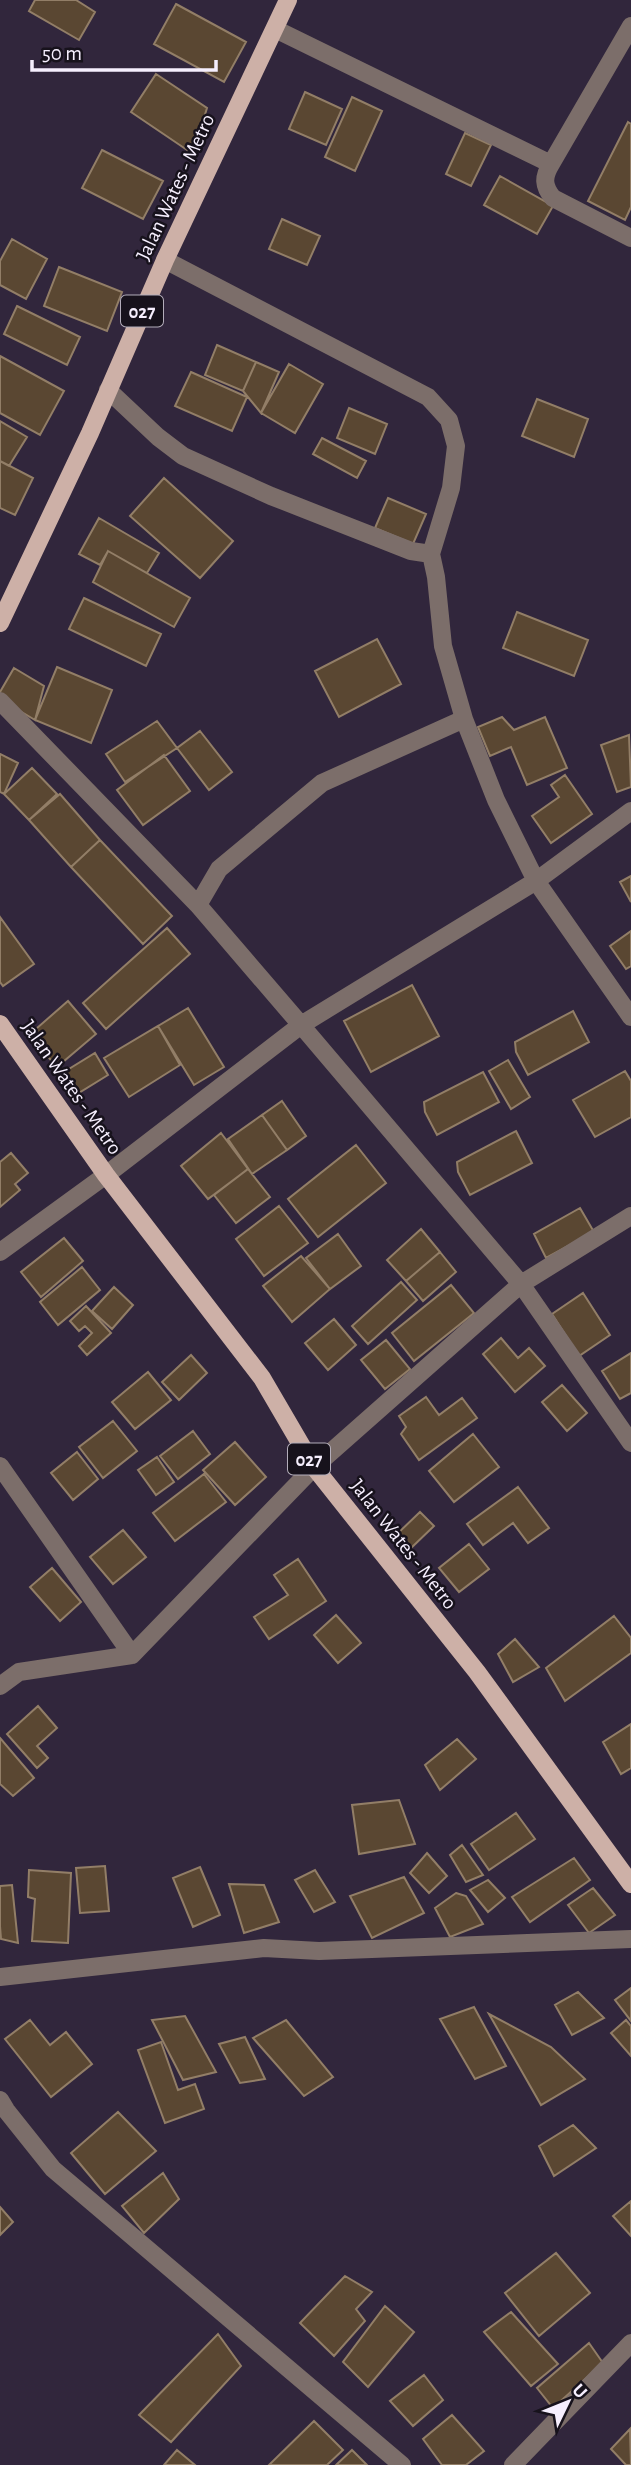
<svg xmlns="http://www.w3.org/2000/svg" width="631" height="2465" font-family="'Alegreya Sans',sans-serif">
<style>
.building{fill:#5a4732;stroke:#927e67;stroke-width:2}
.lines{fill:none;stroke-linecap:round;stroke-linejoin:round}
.street{stroke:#7c6e6a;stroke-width:18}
.primary{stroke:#cdb0a7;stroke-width:18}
.labels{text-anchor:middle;stroke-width:5;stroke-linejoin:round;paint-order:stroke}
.shield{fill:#17121c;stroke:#b3adba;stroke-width:2}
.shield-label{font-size:19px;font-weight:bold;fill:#f6effe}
.street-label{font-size:21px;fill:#f6effe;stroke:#17121c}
</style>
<rect width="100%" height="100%" fill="#31263c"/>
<path class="building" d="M35,0H76L95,12L79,40L29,11Z
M176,4L246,42L224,82L154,44Z
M156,74L207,108L193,154L131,112Z
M305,92L342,109L326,145L289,129Z
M352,97L382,111L355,171L325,157Z
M628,122L631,124V207L625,220L588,201Z
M465,133L491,145L471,186L446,174Z
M102,150L163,181L143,219L82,188Z
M500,176L553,206L537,234L484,205Z
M282,219L320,236L307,265L269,249Z
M12,239L47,259L26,299L0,285V261Z
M59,267L122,292L107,331L44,306Z
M17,306L80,337L67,365L4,334Z
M217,345L256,362L243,391L205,375Z
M0,356L64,391L40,435L0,413Z
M256,362L279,372L261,413L243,391Z
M289,364L323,384L295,433L261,413Z
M191,372L247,397L232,431L175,406Z
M537,399L588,419L574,457L522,436Z
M349,408L387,424L375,454L337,438Z
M0,421L27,437L9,466L0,461Z
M322,438L366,461L357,478L313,454Z
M0,461L33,478L15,515L0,508Z
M164,478L233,541L200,578L130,516Z
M388,498L426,514L413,544L375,528Z
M99,518L159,553L147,573L108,551L100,565L79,554Z
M108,551L190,598L174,627L93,582Z
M84,598L161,634L146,666L69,629Z
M517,612L588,640L574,676L503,648Z
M377,639L401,684L339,717L315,671Z
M57,667L112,690L91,743L35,720Z
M14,668L44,686L35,720L0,699V692Z
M502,717L514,730L545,717L567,768L527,785L511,747L490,756L478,727Z
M157,721L177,748L125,782L106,754Z
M200,731L232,772L209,790L177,748Z
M629,735L631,787L617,792L601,745Z
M0,754L18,763L4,794L0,792Z
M164,755L190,791L143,825L117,790Z
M32,768L57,794L29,820L4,794Z
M565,775L592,814L551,843L532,816L559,797L551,785Z
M60,794L100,840L71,867L29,820Z
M100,840L172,916L143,944L71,867Z
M631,876V902L620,882Z
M0,917L34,964L3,986L0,982Z
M167,928L190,954L106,1029L83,1003Z
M631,931V966L626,969L610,946Z
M412,985L439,1036L371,1072L344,1021Z
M68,1001L96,1034L57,1067L29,1035Z
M188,1008L224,1067L194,1085L158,1026Z
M573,1011L589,1042L528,1075L516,1052L515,1042Z
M158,1026L180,1065L129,1097L104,1058Z
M95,1053L108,1075L77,1094L64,1072Z
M508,1060L530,1097L511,1109L489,1071Z
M625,1071L631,1081V1117L595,1137L573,1100Z
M483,1072L499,1102L437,1135L425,1112L424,1102Z
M282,1101L306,1136L287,1150L262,1115Z
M262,1115L287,1150L252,1174L228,1139Z
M516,1131L532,1163L470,1195L458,1172L457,1162Z
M221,1133L248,1169L208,1199L181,1166Z
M356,1145L386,1183L318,1237L288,1199Z
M11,1153L28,1173L15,1184L20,1190L0,1207V1162Z
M248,1169L270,1197L236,1223L214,1195Z
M279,1206L308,1243L264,1276L236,1239Z
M580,1208L594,1232L546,1258L534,1234Z
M421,1229L440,1252L406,1281L387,1260Z
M338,1234L361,1266L330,1289L306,1258Z
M64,1238L83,1261L41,1297L21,1272Z
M440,1252L456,1272L423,1301L406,1281Z
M301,1256L330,1289L292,1322L263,1286Z
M82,1267L100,1290L58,1325L40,1302Z
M401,1282L417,1300L368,1344L352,1326Z
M451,1285L474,1313L414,1361L392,1333Z
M114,1287L133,1305L112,1329L92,1311Z
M583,1293L610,1335L579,1356L552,1314Z
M86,1306L111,1333L87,1355L79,1346L92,1333L85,1326L79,1331L70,1321Z
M334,1319L356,1345L328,1370L305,1343Z
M501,1338L518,1358L529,1348L545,1366L515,1392L483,1354Z
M386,1340L410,1369L385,1389L361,1360Z
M631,1353V1393L620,1399L602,1371Z
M191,1355L207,1373L179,1400L162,1382Z
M148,1372L171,1400L135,1429L112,1402Z
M562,1385L587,1413L567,1431L542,1402Z
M426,1397L439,1415L462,1398L477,1418L419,1460L401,1434L406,1427L399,1416Z
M113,1421L137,1451L103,1478L79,1447Z
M193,1431L210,1454L178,1479L160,1456Z
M473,1434L499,1467L454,1502L429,1471Z
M235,1442L266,1477L235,1505L203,1470Z
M77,1452L98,1479L73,1500L51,1473Z
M157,1457L174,1482L156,1495L138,1470Z
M204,1474L226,1502L175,1541L153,1513Z
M518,1487L549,1528L528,1543L513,1523L483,1545L467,1524Z
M420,1512L434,1526L410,1549L396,1535Z
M123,1530L146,1557L113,1584L90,1557Z
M469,1544L489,1569L459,1592L439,1568Z
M298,1559L326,1601L269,1639L254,1617L288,1595L274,1575Z
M52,1568L81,1602L60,1621L30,1587Z
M336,1615L361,1643L338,1663L314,1635Z
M614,1616L631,1638V1653L565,1701L546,1668Z
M515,1639L539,1667L513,1682L498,1654Z
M38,1706L57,1728L37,1746L48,1758L37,1768L7,1734Z
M631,1724V1768L621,1774L603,1742Z
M0,1738L34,1778L13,1796L0,1784Z
M457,1739L476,1759L440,1790L425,1765Z
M399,1800L415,1844L359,1854L352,1805Z
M516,1813L535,1839L489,1870L471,1844Z
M462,1845L483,1875L466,1882L450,1855Z
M427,1853L447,1876L429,1893L410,1873Z
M574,1858L590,1880L530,1922L512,1897Z
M105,1866L109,1911L80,1913L76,1868Z
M200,1867L220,1915L193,1927L173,1878Z
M29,1870L71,1873L68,1943L32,1941L35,1899L28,1897Z
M315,1870L335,1902L314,1912L295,1880Z
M404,1877L424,1913L372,1938L350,1896Z
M488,1880L505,1898L488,1912L470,1890Z
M229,1884L264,1885L279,1922L244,1933Z
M12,1885L18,1943L1,1939L0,1926V1886Z
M593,1888L615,1915L589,1933L568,1905Z
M456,1893L466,1896L483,1924L450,1937L435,1908Z
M631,1988V2021L615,2000Z
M578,1992L604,2018L572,2035L555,2005Z
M474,2007L506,2066L475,2079L440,2019Z
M489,2014L551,2047L585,2079L541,2105Z
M185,2016L216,2072L183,2080L152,2020Z
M30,2020L50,2045L66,2032L92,2064L51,2097L5,2039Z
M286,2020L333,2077L304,2096L253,2038Z
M626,2020L631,2026V2056L611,2033Z
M245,2037L265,2079L240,2083L219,2044Z
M161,2042L178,2090L195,2084L204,2109L165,2123L138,2050Z
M118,2112L156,2151L105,2194L71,2153Z
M573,2125L596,2148L554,2176L539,2146Z
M163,2173L179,2199L144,2233L122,2206Z
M631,2201V2236L613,2216Z
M0,2207L13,2222L0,2235Z
M556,2253L590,2293L539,2336L505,2293Z
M345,2276L372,2292L356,2309L365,2321L334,2356L300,2323Z
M385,2306L414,2332L368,2387L343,2362Z
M511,2312L558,2364L531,2386L484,2332Z
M218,2334L241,2366L171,2442L139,2415Z
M589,2343L603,2363L553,2408L537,2388Z
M424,2375L443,2400L413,2426L390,2401Z
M452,2415L484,2451L466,2465H442L423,2439Z
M314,2421L343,2450L327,2465H269Z
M630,2429L631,2465H626L611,2449Z
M177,2450L195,2465H164Z
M352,2450L367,2465H336Z"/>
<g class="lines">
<path class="street" d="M631,26L551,164C543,177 543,186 553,198L631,238
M275,29L551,164
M165,260L428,397L449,420L456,446L451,488L431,554L436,577L443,646L464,719L496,800L536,881L631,1017
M108,390L158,437L183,456L271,496L411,551L431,554
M0,701L198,905L301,1025L521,1284L631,1443
M198,905L219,869L322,783L464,719
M0,1252L106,1175L301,1025L536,881L631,811
M0,1466L132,1655
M0,1686L19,1672L132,1655L314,1467L521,1284L631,1216
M0,1977L264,1948L319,1951L631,1939
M0,2100L6,2110L53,2169L402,2465
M513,2465L631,2343"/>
<path class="primary" d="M0,623L90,433L165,260L288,0
M0,1024L106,1175L262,1378L314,1467L477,1672L631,1884"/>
</g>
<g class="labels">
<g class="shield">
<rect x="121" y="295.5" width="42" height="31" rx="5"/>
<rect x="288" y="1443.5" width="42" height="31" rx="5"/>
</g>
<g class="shield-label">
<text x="142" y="318">027</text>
<text x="309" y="1466">027</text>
</g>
<g class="street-label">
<text transform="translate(175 187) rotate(-65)" y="7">Jalan Wates - Metro</text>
<text transform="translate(72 1087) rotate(55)" y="7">Jalan Wates - Metro</text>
<text transform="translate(404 1544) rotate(52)" y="7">Jalan Wates - Metro</text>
</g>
</g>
<g transform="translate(568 2402) rotate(47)" stroke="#17121c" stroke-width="5" paint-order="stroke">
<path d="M0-5L12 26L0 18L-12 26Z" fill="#f6effe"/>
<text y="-10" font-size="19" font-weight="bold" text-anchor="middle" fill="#f6effe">U</text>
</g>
<path d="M32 60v10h184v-10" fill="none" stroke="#f6effe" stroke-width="3.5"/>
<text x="42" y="60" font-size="21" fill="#f6effe" stroke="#17121c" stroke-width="5" paint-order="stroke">50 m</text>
</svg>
